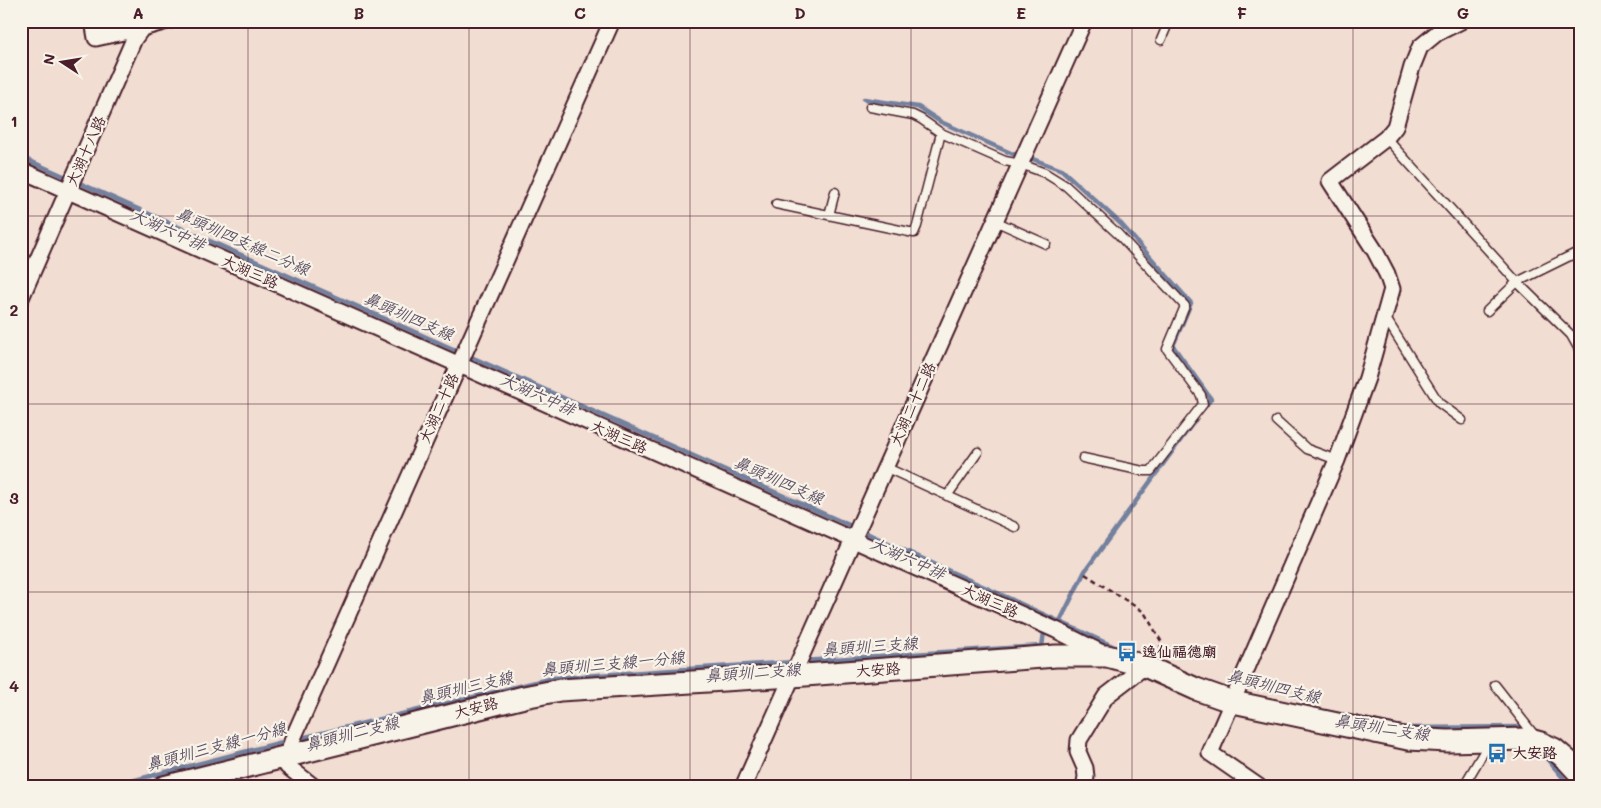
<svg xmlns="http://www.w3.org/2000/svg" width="1601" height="808" font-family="Mali,'LXGW WenKai TC',sans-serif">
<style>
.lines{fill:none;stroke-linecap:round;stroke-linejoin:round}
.stream{stroke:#73809e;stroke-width:4.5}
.lane-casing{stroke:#4a1f2b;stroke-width:11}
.street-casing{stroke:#4a1f2b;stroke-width:19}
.secondary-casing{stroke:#4a1f2b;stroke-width:25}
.path{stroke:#4a1f2b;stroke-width:2.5;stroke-dasharray:5 4;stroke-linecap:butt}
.lane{stroke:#f7f3e8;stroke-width:8}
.street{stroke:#f7f3e8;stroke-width:15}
.secondary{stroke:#f7f3e8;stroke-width:21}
.grid{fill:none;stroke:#4a1f2b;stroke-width:1;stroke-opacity:0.55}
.labels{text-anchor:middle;stroke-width:4.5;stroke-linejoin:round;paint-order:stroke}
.street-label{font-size:15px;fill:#4a1f2b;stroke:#f7f3e8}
.poi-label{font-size:15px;font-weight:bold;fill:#4a1f2b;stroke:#f7f3e8;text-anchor:start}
.water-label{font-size:16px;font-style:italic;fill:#5f5065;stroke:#f7f3e8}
.neatline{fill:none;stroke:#4a1f2b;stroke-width:2}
.grid-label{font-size:16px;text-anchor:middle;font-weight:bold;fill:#4a1f2b}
</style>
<rect width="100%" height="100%" fill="#f1ddd2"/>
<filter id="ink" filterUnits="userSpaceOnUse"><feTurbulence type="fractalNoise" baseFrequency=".02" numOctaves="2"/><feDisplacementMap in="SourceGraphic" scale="10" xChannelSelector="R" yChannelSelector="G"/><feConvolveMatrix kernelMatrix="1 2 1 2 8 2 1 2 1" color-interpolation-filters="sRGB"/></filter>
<g filter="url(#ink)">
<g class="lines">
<path class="stream" d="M864,99L918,107L941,122L1013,154L1030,158L1062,170L1121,224L1191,303L1173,346L1211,399L1203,409
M21,157L849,525L1117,648
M1060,621L1085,571L1196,419
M1039,630L1044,632L1042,647
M802,661L1041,646L1042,647
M1266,699L1406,728L1523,727L1526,731
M297,739L553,678L794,662
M1542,753L1571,787
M108,787L290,740"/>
<defs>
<path id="lane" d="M1161,40L1169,21
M870,107L913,115L921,119L941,133
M1386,138L1517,282L1571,335L1580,351
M776,204L914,233L917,226L941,133L1005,161L1021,164L1045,173L1066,186L1118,234L1185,306L1167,349L1201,395L1203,404L1151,471H1143L1083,458
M829,215L835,192
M995,221L1046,244
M1487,311L1517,282L1580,251
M1385,317L1439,403L1462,420
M1276,421L1307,449L1337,460
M885,467L1015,527
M947,496L978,452
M1495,685L1535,736
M1463,787L1489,743"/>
<path id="street" d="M93,21L96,38L142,28
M21,170L1056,630L1104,654
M21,298L134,39L142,28L167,21
M314,787L287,766V756L294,736L612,21
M743,787L1084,21
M1084,787L1086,777L1085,768L1078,752L1079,740L1106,696L1145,666
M1259,787L1210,753L1337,460L1367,378L1392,289L1387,274L1375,251L1330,181L1386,138L1395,127L1412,67L1420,47L1437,33L1461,21"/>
<path id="secondary" d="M164,787L524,697L560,690L792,676L1056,656H1107L1145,666L1196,689L1233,702L1408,739L1448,741L1527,739L1541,743L1554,749L1567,760L1580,774"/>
</defs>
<use href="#lane" class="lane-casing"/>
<use href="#street" class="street-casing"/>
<use href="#secondary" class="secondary-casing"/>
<path class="path" d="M1085,574L1144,612L1161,641L1160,653"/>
<use href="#lane" class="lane"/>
<use href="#street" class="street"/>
<use href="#secondary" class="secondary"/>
</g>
</g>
<path class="grid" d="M248,21V787M469,21V787M690,21V787M911,21V787M1132,21V787M1353,21V787M21,216H1580M21,404H1580M21,592H1580"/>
<defs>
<symbol id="bus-bare" viewBox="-9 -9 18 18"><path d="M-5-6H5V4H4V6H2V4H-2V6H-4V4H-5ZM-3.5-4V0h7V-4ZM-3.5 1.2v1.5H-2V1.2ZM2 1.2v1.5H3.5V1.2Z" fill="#1f6fb2" stroke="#f7f3e8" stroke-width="2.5" paint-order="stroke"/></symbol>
</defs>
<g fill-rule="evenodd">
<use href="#bus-bare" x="1113" y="638" width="28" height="28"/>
<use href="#bus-bare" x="1483" y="739" width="28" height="28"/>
</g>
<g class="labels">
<g class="street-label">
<text transform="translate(86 151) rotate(-66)" y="5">大湖十八路</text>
<text transform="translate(250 272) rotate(24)" y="5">大湖三路</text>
<text transform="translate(913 404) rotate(-66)" y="5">大湖二十二路</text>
<text transform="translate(439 408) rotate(-66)" y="5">大湖二十路</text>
<text transform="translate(619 437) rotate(24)" y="5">大湖三路</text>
<text transform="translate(990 601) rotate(24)" y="5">大湖三路</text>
<text transform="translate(878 670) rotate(-4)" y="5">大安路</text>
<text transform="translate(476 708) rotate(-14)" y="5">大安路</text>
</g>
<g class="poi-label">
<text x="1142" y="657">逸仙福德廟</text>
<text x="1512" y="758">大安路</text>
</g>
<g class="water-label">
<text transform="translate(168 229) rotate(24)" y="6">大湖六中排</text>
<text transform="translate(243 241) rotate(24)" y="6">鼻頭圳四支線二分線</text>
<text transform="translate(409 316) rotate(24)" y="6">鼻頭圳四支線</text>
<text transform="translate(538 394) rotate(24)" y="6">大湖六中排</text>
<text transform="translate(779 480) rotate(24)" y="6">鼻頭圳四支線</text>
<text transform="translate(908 558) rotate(24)" y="6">大湖六中排</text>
<text transform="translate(870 646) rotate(-4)" y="6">鼻頭圳三支線</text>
<text transform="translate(613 663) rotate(-5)" y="6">鼻頭圳三支線一分線</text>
<text transform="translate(753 672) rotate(-4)" y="6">鼻頭圳二支線</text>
<text transform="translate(1274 686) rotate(14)" y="6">鼻頭圳四支線</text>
<text transform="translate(466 687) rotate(-13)" y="6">鼻頭圳三支線</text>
<text transform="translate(1382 727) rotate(9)" y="6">鼻頭圳二支線</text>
<text transform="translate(352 733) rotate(-14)" y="6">鼻頭圳二支線</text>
<text transform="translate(216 746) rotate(-15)" y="6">鼻頭圳三支線一分線</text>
</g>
</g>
<rect width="1601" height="808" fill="none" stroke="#f7f3e8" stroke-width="55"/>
<g transform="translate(62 62) rotate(282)" stroke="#f7f3e8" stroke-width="4" paint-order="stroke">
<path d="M0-4L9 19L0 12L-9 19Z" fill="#4a1f2b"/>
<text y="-8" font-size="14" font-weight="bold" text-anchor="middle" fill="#4a1f2b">N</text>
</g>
<rect x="28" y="28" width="1546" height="752" class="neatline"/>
<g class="grid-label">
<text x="138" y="19">A</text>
<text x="359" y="19">B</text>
<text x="580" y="19">C</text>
<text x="800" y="19">D</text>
<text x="1021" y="19">E</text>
<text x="1242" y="19">F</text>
<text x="1463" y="19">G</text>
<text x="14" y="127">1</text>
<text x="14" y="316">2</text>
<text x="14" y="504">3</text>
<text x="14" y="692">4</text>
</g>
</svg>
